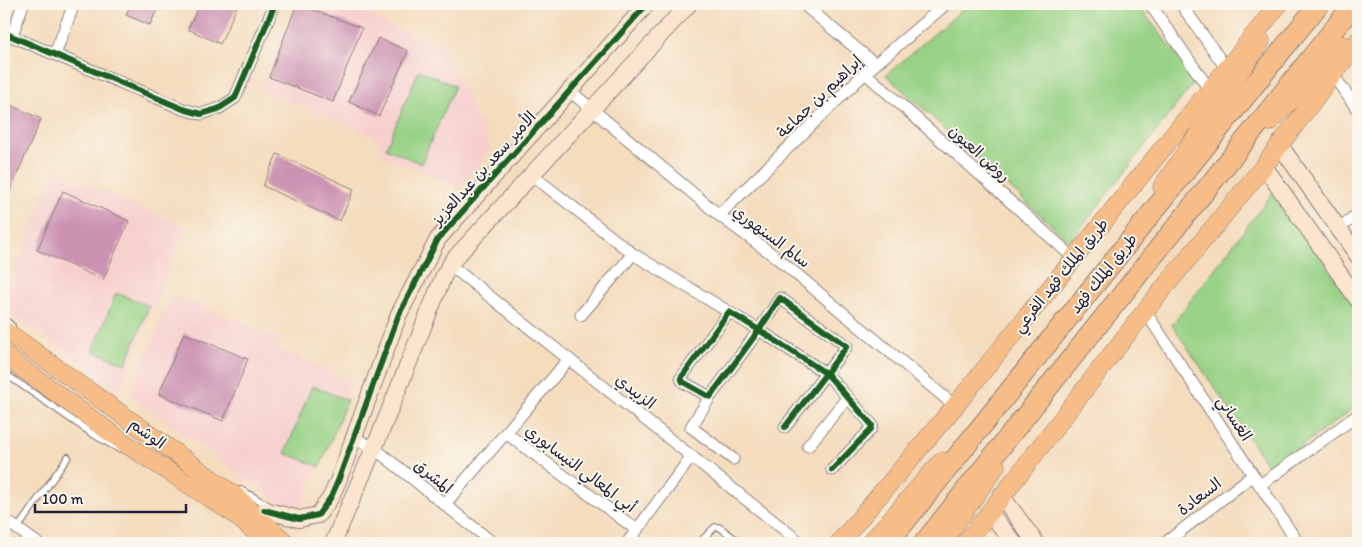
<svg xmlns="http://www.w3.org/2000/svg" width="1362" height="547" font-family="Itim,'Playpen Sans Arabic',sans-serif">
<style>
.built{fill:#f7d0ce}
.green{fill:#98d286;stroke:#5d7a60}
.building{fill:#cb92b2}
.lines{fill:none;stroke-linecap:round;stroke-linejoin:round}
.lane-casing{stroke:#8b7f7c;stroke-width:8}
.street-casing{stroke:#8b7f7c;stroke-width:13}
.secondary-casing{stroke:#8b7f7c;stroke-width:18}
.primary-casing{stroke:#8b7f7c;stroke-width:19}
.highway-casing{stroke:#8b7f7c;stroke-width:22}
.lane{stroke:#fff;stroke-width:5.5}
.street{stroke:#fff;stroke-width:11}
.secondary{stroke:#fce5cf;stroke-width:16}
.primary{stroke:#f7bd88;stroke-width:18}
.highway{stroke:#f7bd88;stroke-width:20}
.cycleway-casing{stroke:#fbf7ec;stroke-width:9}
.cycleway{stroke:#1b5e20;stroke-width:6}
.labels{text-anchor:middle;stroke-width:4;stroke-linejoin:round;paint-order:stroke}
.street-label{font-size:16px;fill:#22223b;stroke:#fbf7ec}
</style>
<rect width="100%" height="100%" fill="#fbf7ec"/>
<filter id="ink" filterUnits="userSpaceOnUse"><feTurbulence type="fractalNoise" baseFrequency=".02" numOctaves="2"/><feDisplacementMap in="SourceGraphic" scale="10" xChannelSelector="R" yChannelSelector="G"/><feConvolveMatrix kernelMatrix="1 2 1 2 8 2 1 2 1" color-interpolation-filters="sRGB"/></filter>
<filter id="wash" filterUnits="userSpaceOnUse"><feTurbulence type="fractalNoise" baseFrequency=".0096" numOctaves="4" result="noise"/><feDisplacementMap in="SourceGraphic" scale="20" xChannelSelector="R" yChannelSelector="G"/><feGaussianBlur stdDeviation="1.12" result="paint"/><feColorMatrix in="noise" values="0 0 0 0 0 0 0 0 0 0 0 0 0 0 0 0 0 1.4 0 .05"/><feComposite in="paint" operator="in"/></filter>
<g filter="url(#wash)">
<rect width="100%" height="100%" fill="#f4dcbd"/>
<path class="built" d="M296,4H341L444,49L492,150L458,187L384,156L376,137L260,89Z
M55,170L185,227L120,391L4,308V297Z
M172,295L280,338L276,348L351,380L302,506L287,508L129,395Z"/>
<path class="green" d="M969,4H1137L1196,80L1070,242L886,75Z
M419,70L455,86L421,164L386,148Z
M1274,191L1358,311V405L1270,469L1172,325Z
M116,293L149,306L126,364L93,351Z
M312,386L347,400L320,467L285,453Z"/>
<g id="blocks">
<path class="building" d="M131,4H159L150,25L126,15Z
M200,4H238L220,44L188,29Z
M297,4L362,28L333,102L269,77Z
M378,38L408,51L379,116L349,102Z
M4,102L41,119L6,200L4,199Z
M277,154L354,189L340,221L263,186Z
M63,191L129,221L103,280L37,250Z
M184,333L248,359L223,421L159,394Z"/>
</g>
</g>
<g filter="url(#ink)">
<use href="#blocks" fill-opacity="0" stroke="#8b7f7c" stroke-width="1"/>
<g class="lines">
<defs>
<path id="lane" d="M4,319L12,326
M4,373L91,433L119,449
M4,407V406
M241,490L268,505
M17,529L68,457
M699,543L715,527H719L741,543"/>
<path id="street" d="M803,4L875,64
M1150,4L1209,89
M1181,4L1226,68
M4,33L183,109L201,114L218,109L235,98L275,4
M12,36L23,4
M55,54L74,4
M865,73L1074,258
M1333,75L1358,110
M570,91L719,215L777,258L955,406
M532,175L633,254L729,312
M719,215L865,73L946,4
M1339,228L1358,214
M450,265L801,543
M1145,311L1298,543
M581,315L633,254
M710,397L691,427L733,459
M785,427L847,346L780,298L759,330L729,312L681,378L683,382L710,397L759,330L827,374L872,425L871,429L832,470
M506,433L637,530
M353,437L374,448L493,543
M808,446L847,398
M1260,485L1358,415
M445,504L569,359
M4,519L37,543
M627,543L692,456
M1165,543L1253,475"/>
<path id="secondary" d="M1279,144L1358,256
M1264,166L1358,300
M1001,495L1036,543
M264,510L299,519L318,515L331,497L338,481L399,314L438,239L647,4
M990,513L1014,543
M333,543L380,434L444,275L454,259L689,4"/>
<path id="primary" d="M1270,122L1343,45
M1162,187L1261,41
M4,330L237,497L286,543
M4,355L126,444L233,513L268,543
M839,543L955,406L1279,4
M870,543L942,461
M942,543L996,466
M966,543L1145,311L1264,166L1358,41"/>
<path id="highway" d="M888,543L1319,4
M924,543L1354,4"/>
</defs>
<use href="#lane" class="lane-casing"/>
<use href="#street" class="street-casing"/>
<use href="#secondary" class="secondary-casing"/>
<use href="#primary" class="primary-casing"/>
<use href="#highway" class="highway-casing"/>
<use href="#lane" class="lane"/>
<use href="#street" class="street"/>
<use href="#secondary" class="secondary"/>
<use href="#primary" class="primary"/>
<use href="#highway" class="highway"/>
<defs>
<path id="cycleway" d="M4,33L183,109L201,114L218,109L235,98L275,4
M785,427L847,346L780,298L759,330L729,312L681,378L683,382L710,397L759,330L827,374L872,425L871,429L832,470
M264,510L299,519L318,515L331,497L338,481L399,314L438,239L647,4"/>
</defs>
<use href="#cycleway" class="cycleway-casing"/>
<use href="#cycleway" class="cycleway"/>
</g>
</g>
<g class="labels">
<g class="street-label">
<text transform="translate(819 96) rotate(-44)" y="6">إبراهيم بن جماعة</text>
<text transform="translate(980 153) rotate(42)" y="6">روض العيون</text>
<text transform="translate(483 168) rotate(-48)" y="6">الأمير سعد بن عبدالعزيز</text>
<text transform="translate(772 236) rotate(37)" y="6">سالم السنهوري</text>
<text transform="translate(1103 273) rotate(-51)" y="6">طريق الملك فهد</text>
<text transform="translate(1060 275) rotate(-51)" y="6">طريق الملك فهد الفرعي</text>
<text transform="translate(636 391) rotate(38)" y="6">الزبيدي</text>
<text transform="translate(1235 418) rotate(57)" y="6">الغساني</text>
<text transform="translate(148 433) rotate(36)" y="6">الوشم</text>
<text transform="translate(581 468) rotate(37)" y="6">أبي المعالي النيسابوري</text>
<text transform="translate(434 476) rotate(39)" y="6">المشرق</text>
<text transform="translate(1199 496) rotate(-38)" y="6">السعادة</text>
</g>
</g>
<rect width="1362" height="547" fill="none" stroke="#fbf7ec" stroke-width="20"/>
<path d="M35 504v8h151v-8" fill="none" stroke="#22223b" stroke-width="2.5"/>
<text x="42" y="504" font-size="15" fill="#22223b" stroke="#fbf7ec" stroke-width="4" paint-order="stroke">100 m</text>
</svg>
